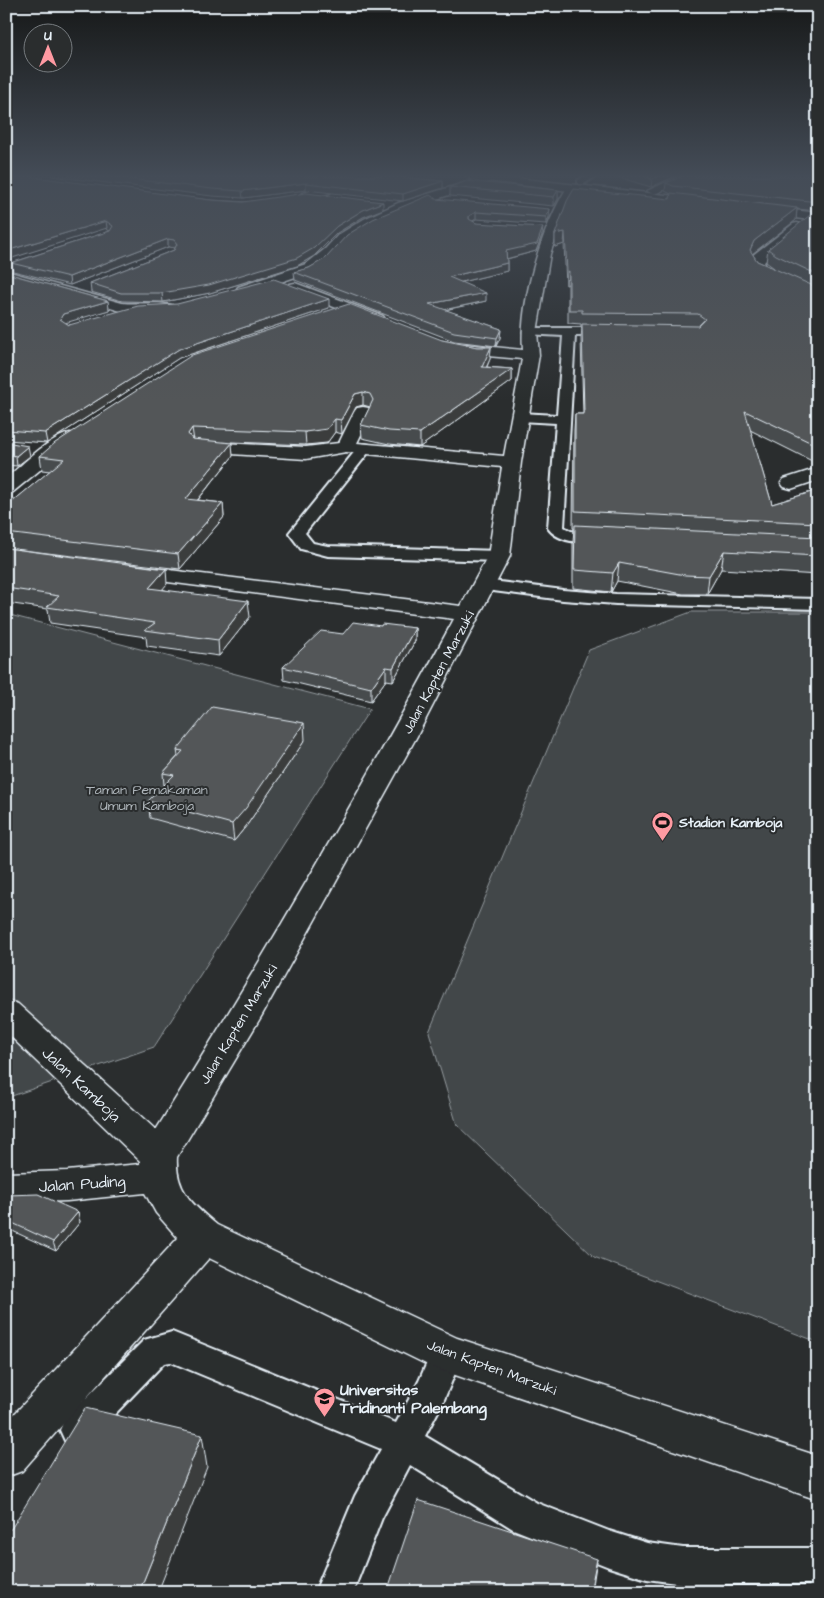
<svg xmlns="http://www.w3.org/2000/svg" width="824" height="1598" font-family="'Architects Daughter',sans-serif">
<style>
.green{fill:#424648;stroke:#959ca0}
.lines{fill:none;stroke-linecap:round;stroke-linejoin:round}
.lane-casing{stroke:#e8f1f8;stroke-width:4}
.street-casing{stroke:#e8f1f8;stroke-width:3}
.highway-casing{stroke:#e8f1f8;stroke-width:3}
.lane{fill:#2a2d2e;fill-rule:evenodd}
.street{fill:#2a2d2e;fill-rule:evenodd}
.highway{fill:#2a2d2e;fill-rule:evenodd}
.wall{fill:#474b4d;stroke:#e8f1f8}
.shaded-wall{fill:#3a3d3e;stroke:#e8f1f8}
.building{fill:#535759;stroke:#e8f1f8}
.labels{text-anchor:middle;stroke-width:4;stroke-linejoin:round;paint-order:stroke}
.street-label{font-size:14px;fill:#e8f1f8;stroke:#2a2d2e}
.park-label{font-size:14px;fill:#aeb5ba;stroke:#2a2d2e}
.poi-label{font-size:14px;font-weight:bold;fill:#e8f1f8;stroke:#2a2d2e;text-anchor:start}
.near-street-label{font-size:16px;fill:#e8f1f8;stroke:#2a2d2e}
.near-poi-label{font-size:16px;font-weight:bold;fill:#e8f1f8;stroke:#2a2d2e;text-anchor:start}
</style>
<rect width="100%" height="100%" fill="#2a2d2e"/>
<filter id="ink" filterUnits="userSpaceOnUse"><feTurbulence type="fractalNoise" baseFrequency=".02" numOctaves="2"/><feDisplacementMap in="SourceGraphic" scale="10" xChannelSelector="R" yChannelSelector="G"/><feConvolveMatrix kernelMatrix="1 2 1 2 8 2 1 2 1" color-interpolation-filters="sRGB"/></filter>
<g filter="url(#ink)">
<path class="green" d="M691,612H818V1342L594,1257L457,1125L429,1032L589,650Z
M6,614L370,709L154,1047L6,1098Z"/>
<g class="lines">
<defs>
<path id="lane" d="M586,176H596L584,184H578V180Z
M529,328H583L589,332L583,336H575L564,527L571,531L608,534L610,537L608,540C590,545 559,544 548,528L556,423L520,421L513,417L520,413L557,415L563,336L525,334L523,332Z
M365,444L370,445L372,448L305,533L313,543L328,546L499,551L505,553L507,556L505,559L499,561L328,556L301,549L289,533L360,445Z
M484,580L563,590L616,594L818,599V609L616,604L563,600L478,589L476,585L478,581Z
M172,1332L396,1423L419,1381L435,1344L447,1339L459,1344L463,1354L443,1402L425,1436L537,1503L609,1531L647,1543L683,1548H818V1584H683L647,1579L609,1567L513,1529L410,1465L382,1518L353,1592H315L355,1496L381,1449L171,1362L164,1363L89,1441L77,1446L65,1441L60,1430L65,1419L144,1340Z"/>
<path id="street" d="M487,176H495L497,178L495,180L406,209L372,225L346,241L335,255L316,270L248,293H238L236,290L238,287L306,264L325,249L338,235L364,219L398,203Z
M680,176H695L657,193L653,194L647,191Z
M572,185L578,188L565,212L550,254L537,332L539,355L521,462L510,556L417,736L262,1015L177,1157C175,1191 193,1205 217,1225L457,1338L818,1456V1500L432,1367L209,1258L22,1471L6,1477V1423L178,1238L156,1213L145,1193L67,1201L6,1203V1173L67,1171L140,1164V1161L6,1032V1000L18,1004L156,1130C261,963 360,793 454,619L129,577L121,576L118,571L121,566L129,565L461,606L488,556L502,467L346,452L306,459L200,452L194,451L191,447L194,443L200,442L306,447L339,443L354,412L357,408L363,407L369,408L372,412L357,443L504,456L522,359L453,353L447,351L445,348L447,345L453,343L523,350C519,302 542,226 568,186Z
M326,188L330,189L332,191L330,193L306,198L300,195L302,193Z
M797,223L801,224L803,227L801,230L764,262L766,266L773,270L818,291V301L756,272L750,262L753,255L793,224Z
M6,271L122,303C139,305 157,301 172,305L174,308L172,311C156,315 137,313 121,311L6,279Z
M295,283L383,316L385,319L383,322H373L290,290L288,287L290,284Z
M70,433L76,434L79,438L13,492L6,494V478C25,463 46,439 70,433Z
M818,468V480L791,489L784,487L781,483L784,479Z"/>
<path id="highway" d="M465,176H498L675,196L681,200L675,204L471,179Z
M760,206L818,213V221L756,213L754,210Z"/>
</defs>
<use href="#lane" class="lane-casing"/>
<use href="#street" class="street-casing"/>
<use href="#highway" class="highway-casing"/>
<use href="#lane" class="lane"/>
<use href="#street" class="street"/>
<use href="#highway" class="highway"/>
</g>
<path class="wall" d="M6,176L211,200L383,209L363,217L337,233L314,256L297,266L210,293L163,302L122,301L91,292L90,283L174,250L175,248L168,247L70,285L13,271L11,263L110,231Z
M51,176H387L443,181V188L403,201L306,190L243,198L212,196Z
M614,176H676L651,187Z
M818,176V211L797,209L796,220L752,253L757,261L774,268L766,262L768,249L818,216V464L750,430L772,504L818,490V575L721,569L707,594H683L617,581L611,592L573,588V542L574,528H573L574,430L575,414H583L581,338L582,327H581V324L568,323V284L566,285L564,244L555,247V234L670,199L671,194L665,191L666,183Z
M450,187L558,190V199L554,206L450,196Z
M436,199L549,217L546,224L476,219L473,221L476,223L542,235L536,251L507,259V271L461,282L486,301L445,310L501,329L500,338L496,346L454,341L295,280L294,272L309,268Z
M6,273L108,301L109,310L65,322L69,325L329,308L179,358L47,443L6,440Z
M442,340L477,347H491L490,359L487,367L512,369V381L420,447L389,444L362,438L361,425L370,407L363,405L356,407L342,434L335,432L327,443L306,445L231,442L233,456L198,500L223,503L224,517L180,569L6,548V507L50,471L42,470L40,456Z
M6,442L30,456L17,466L6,465Z
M6,548L167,584L162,589L250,617L219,656L147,646L146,637L50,623L48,609L6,603Z
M381,626L415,628V641L393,681L386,680L371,701L284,680L283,667L343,634Z
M305,740L247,825L234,841L150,818L148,801L164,785L163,773L178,756L177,750Z
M6,1196L78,1212L80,1222L56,1251L6,1228Z"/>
<path class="shaded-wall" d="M659,176H676L651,187L652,179Z
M443,181V188L403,201V194Z
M306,183V190L243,198L242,191Z
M558,190V199L554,206V197Z
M383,202V209L363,217L337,233L314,256L297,266L210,293L163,302L162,293L337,226L363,210Z
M797,208L796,220L752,254L750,250L754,241Z
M550,209L549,217L546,224V217Z
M476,212V219L469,223V216Z
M106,221L107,228L6,260V251Z
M543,227L542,235L536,251L506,259V251Z
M565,232L564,244L555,247V234Z
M168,239V247L70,285L69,277Z
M507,263V271L449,285V277Z
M569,271L568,284L566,285L567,272Z
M486,293V301L429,313V304Z
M329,299V308L179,358L47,443L45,433L179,349Z
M108,301L109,310L65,323L60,319L63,314Z
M501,329L500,338L496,346L497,338Z
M491,347L490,359L481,379L482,367Z
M512,369V381L420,447V433Z
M363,392V405L356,407L342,434L341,420L355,394Z
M335,419V432L327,443L306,445L305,432Z
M192,428L194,441L188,434Z
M232,443L233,456L187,513L186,499Z
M28,446L30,456L17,466L16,456Z
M223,503L224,517L180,569L178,554Z
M724,551L721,569L707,594L709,576Z
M619,563L617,581L611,592L613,573Z
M166,569L167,584L151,603L149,588Z
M248,601L250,617L219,656L218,640Z
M415,628V641L393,681V668Z
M386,667V680L371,701V688Z
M304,723L305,740L247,825L234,841L232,824Z
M78,1212L80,1222L56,1251L53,1242Z
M202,1435L207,1467L158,1592H139Z
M597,1559L592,1592H590Z"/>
<path class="building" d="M6,176H27L211,200L243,202L306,193L383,202L363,210L337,226L314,248L297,258L209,285L162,293H121L90,283L174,250L177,244L174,240L168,239L69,277L11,263L110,231L113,226L106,221L6,251Z
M106,176H387L443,181L403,194L306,183L242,191L212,189Z
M642,176H659L652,179Z
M683,176H818V202L673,186L666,183Z
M467,181L558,190L554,197L450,187Z
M574,189L670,199L671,193L797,208L754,241L750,250L757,261L818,288V446L745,411L772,504L818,490V523L575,511V414H584L582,324L698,326L705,319L698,314L582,313V310H569V271L567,272L565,232L555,234L567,201Z
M430,195L436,199L550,209L546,217L476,212L469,216V219L476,223L543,227L537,244L506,251L507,263L449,277L486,293L429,304L501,329L497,338L454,332L294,272L309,268L326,258L347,235L373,219Z
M810,215L818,216V275L776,255L768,249Z
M6,273L108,301L63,314L60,319L69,325L138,306L177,304L274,279L329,299L179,349L45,433L6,430Z
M349,304L442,340L477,347H491L482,367L512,369L420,433L389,431L361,425L373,400L370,394L363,392L355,394L341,420L335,419L327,429L305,432L192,428L188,434L192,439L232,443L186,499L223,503L178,554L6,533V507L64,459L40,456L55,443L192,355Z
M6,442L28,446L16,456L6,454Z
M575,525L818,537V556L724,551L709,576L685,575L619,563L613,573L574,570Z
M6,548L166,569L149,588L248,601L218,640L145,630L155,623L47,607L59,596L6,588Z
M353,622L381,626L382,624L415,628L393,668L386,667L371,688L283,667L321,631L343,634Z
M212,707L304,723L246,808L232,824L148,801L174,775L163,773L183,751L177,750Z
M38,1194L78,1212L53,1242L6,1220L7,1195Z
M85,1408L202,1435L139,1592H6V1530L11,1529Z
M418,1500L597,1559L590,1592H387Z"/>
</g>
<linearGradient id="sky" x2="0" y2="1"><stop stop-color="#171919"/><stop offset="0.44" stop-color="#444c57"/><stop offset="1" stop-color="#444c57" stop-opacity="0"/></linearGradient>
<rect width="824" height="400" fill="url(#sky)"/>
<defs>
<symbol id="stadium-pin" viewBox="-11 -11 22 30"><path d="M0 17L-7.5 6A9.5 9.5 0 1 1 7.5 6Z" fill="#ff9aa2" stroke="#2a2d2e"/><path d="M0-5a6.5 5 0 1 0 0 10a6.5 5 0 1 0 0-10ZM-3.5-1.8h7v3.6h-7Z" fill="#111"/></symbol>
<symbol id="university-pin" viewBox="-11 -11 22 30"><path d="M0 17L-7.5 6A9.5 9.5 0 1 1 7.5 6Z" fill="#ff9aa2" stroke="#2a2d2e"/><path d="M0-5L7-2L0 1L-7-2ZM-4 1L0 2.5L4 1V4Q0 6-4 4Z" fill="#111"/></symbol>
</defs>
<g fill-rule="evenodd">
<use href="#stadium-pin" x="650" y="810" width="25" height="34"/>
<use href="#university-pin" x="312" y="1386" width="25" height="34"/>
</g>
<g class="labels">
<g class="street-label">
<text transform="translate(438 672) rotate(-62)" y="5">Jalan Kapten Marzuki</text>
<text transform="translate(238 1024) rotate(-59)" y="5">Jalan Kapten Marzuki</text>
<text transform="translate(492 1367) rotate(20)" y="5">Jalan Kapten Marzuki</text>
</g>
<g class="park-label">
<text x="147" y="794">Taman Pemakaman<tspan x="147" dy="16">Umum Kamboja</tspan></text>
</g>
<g class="poi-label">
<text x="679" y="827">Stadion Kamboja</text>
</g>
<g class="near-street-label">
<text transform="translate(82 1084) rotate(43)" y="6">Jalan Kamboja</text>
<text transform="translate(82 1183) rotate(-4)" y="6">Jalan Puding</text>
</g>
<g class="near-poi-label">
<text x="340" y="1395">Universitas<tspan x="340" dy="18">Tridinanti Palembang</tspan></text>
</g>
</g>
<rect width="824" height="1598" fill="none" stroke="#2a2d2e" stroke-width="25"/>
<rect x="12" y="12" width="799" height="1573" fill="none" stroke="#e8f1f8" stroke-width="2" filter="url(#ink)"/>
<g transform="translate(48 48)"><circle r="24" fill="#2a2d2e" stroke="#767b7f"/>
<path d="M0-4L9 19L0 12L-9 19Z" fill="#ff9aa2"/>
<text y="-8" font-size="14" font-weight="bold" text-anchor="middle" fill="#e8f1f8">U</text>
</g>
</svg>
